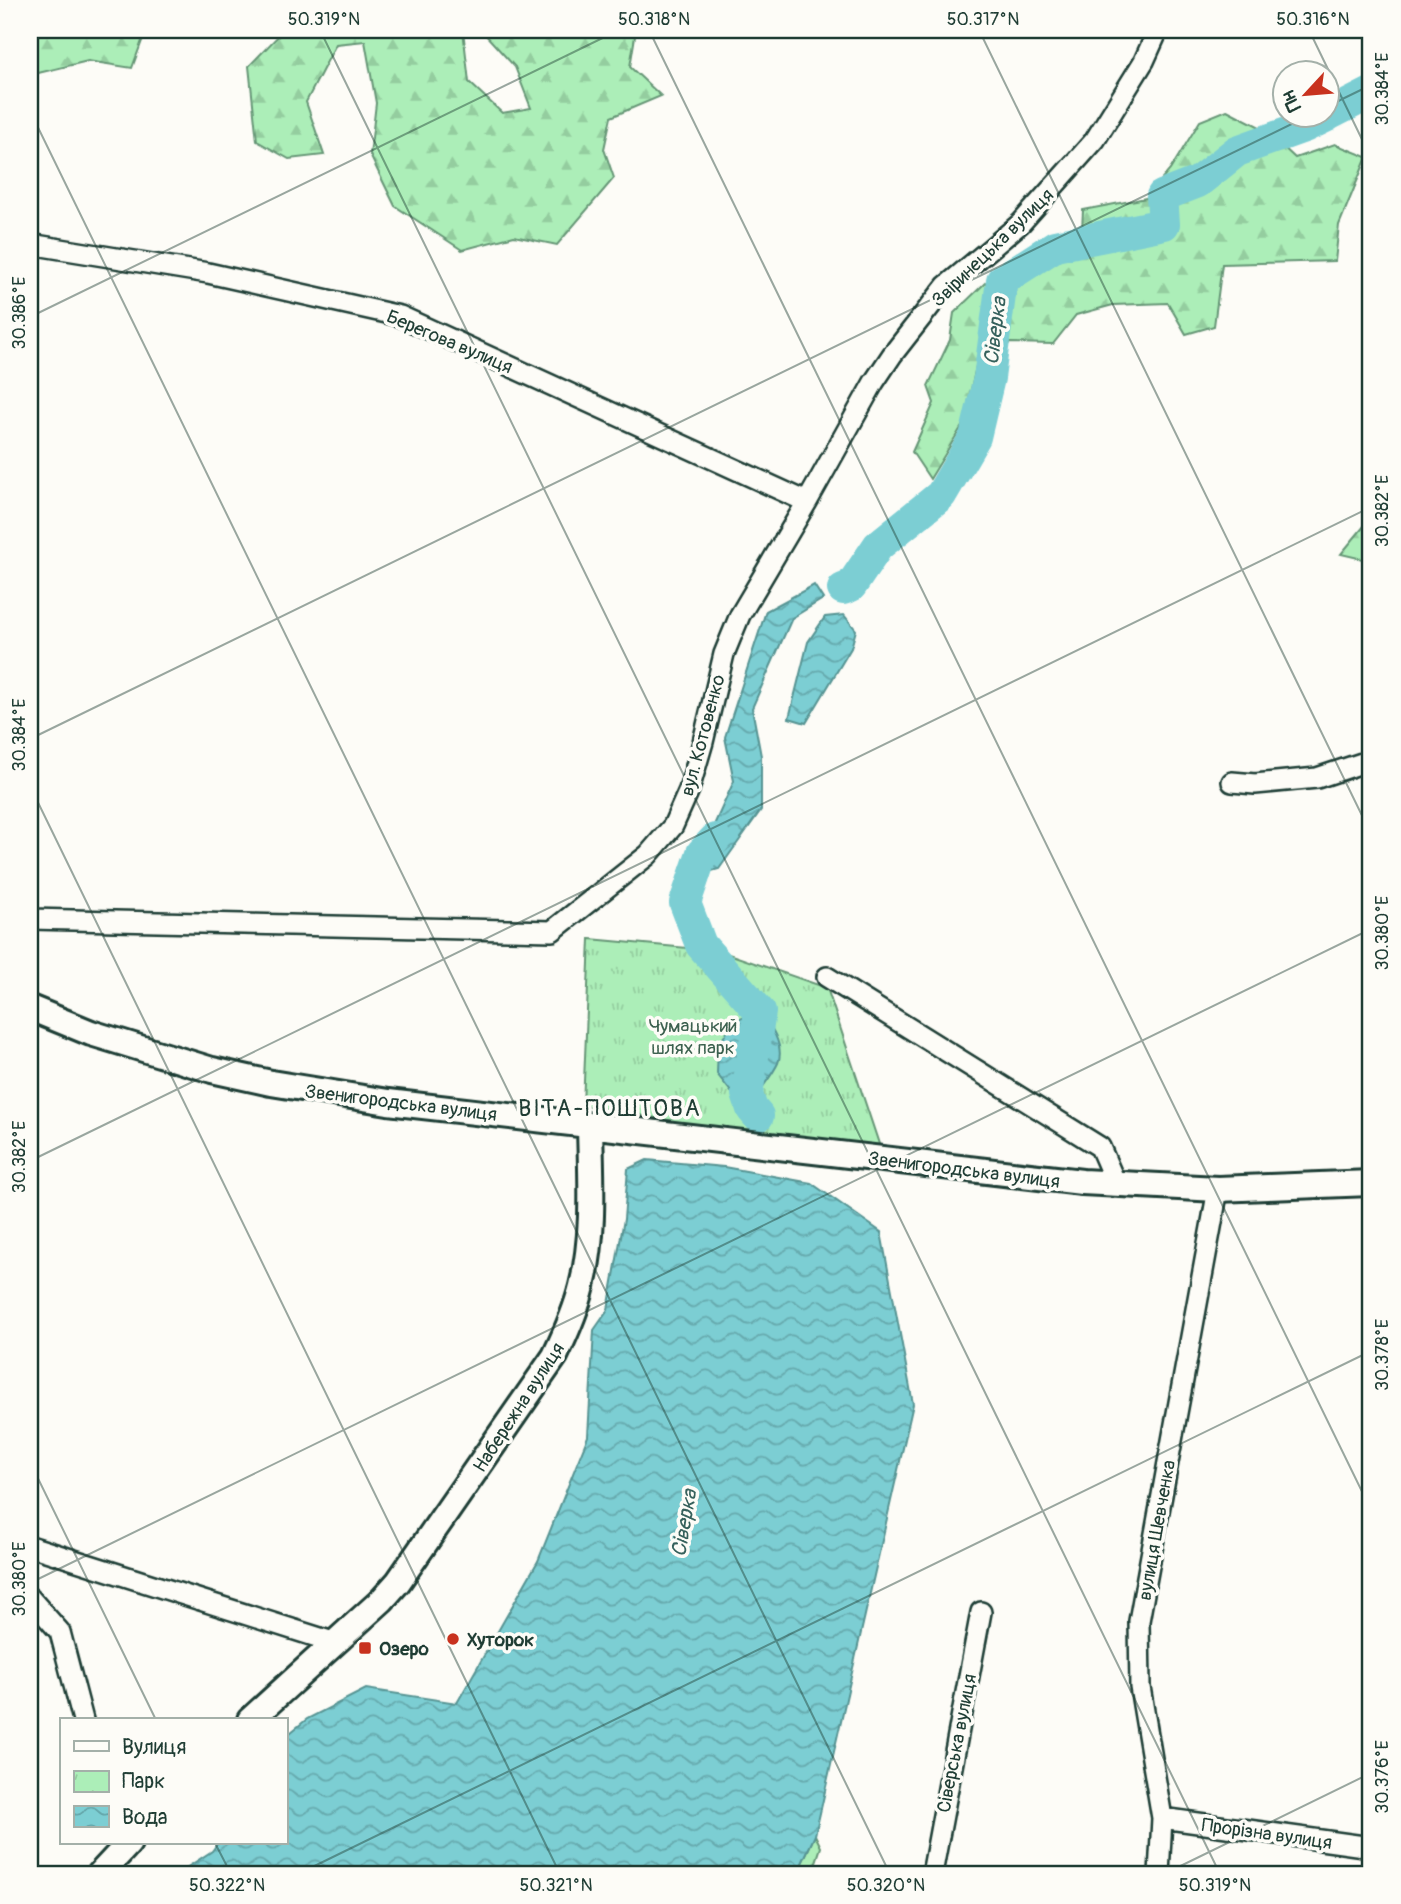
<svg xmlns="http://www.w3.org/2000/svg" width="1401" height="1904" font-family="Pangolin,sans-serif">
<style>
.forest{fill:url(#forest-firs);stroke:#669676;stroke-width:2}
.park{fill:url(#park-tufts);stroke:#669676;stroke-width:2}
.water{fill:url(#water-waves);stroke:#579493;stroke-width:2}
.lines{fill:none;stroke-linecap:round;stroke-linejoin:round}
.river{stroke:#7cced3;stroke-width:32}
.minor-casing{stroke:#1f3d34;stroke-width:24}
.tertiary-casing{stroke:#1f3d34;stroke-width:30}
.minor{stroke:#fdfcf7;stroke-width:19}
.tertiary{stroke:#fdfcf7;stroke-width:24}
.ticks{fill:none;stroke:#1f3d34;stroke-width:2;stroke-opacity:0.45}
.poi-dot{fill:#c8321e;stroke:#fdfcf7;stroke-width:2.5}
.labels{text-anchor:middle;stroke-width:7;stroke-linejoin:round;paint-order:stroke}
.street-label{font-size:19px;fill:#1f3d34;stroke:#fdfcf7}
.park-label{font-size:19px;fill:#3b604e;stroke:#fdfcf7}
.poi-label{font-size:19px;font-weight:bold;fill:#1f3d34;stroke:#fdfcf7;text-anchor:start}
.water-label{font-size:21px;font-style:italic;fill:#36615c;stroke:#fdfcf7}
.quarter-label{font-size:23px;letter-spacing:2px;fill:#1f3d34;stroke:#fdfcf7}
.neatline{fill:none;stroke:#1f3d34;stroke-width:2.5}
.ticks-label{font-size:18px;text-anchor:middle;fill:#1f3d34}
</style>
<defs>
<pattern id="forest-firs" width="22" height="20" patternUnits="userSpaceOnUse" patternTransform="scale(1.75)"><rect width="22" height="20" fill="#aceeb8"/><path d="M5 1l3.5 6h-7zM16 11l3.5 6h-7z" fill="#94cd9f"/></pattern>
<pattern id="park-tufts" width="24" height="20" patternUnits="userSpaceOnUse" patternTransform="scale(1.75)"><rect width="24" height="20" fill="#aceeb8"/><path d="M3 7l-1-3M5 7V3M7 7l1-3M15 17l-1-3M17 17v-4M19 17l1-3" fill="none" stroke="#94cd9f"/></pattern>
<pattern id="water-waves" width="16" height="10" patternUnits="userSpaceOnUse" patternTransform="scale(1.75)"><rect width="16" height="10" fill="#7cced3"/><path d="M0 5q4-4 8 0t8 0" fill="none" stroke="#65a8ac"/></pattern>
</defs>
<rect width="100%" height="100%" fill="#fdfcf7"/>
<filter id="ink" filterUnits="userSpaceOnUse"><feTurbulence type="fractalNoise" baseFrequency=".0143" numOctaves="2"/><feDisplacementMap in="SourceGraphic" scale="14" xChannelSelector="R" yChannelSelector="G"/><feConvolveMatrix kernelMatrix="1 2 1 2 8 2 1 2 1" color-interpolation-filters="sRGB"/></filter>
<g filter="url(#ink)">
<path class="forest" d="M30,30H146L132,68L88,61L30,75Z
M284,30H463L469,82L502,113L531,108L515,67L483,32L485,30H636L630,67L661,96L611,117L604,149L614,178L557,245L514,236L462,250L395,206L370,155L376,103L365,41L336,44L306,102L324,155L289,159L257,141L249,66Z
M1227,110L1264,129L1295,158L1335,144L1367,157L1339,225L1335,261L1222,264L1214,326L1186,334L1168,303L1113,305L1076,315L1053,344L1010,343L976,366L964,423L930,479L912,452L934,403L928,386L950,340L954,313L986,282L1035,246L1082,230L1083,210L1146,198L1170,170L1200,121Z
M1371,524V561L1341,554L1365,525Z
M815,1835L821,1847L812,1874H797Z"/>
<path class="park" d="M590,939L720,951L827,988L884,1159L583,1105Z"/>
<path class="water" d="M814,585L823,599L792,618L752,708L761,756V810L719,869L691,877L681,869L699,836L710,834L734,781L725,737L766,611Z
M844,615L856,630L851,648L806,723L789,718L808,642L825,617Z
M760,1012C770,1024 785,1046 778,1063C774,1072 766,1082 760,1091L735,1097L717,1074L718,1046L734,1021Z
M647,1160L724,1167L811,1183L881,1232L913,1404L815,1835L797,1874H177L212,1851L218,1843H285V1737L307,1719L366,1689L457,1703L538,1561L588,1436L594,1330L608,1310L624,1219L628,1169Z"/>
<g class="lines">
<path class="river" d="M1328,115L1371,93
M843,589L851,586L878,546L941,495L975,437L989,378L1002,280L1055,246L1164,224L1162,196L1198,182L1237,151L1304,127L1327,116
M715,839L702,853L685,903L701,945L760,1012L747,1094L752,1109L758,1116"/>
<defs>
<path id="minor" d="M30,244L208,273L400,316L807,502
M1232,782L1255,784L1317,778L1371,760
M30,919L552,931L648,855L673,826L689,790L703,742L724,654L740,615L807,502L874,382L892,355L946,286L1021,223L1095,140L1144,61L1158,30
M827,977L1100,1147L1116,1184
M30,1546L336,1643
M30,1598L60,1632L83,1720
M1162,1818L1371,1847
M932,1874L981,1612
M1159,1874L1162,1818L1140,1687L1139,1621L1218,1189"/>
<path id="tertiary" d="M30,1008L91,1033L212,1070L271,1083L388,1102L1082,1182L1218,1189L1371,1183
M250,1720L382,1600L398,1582L555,1356C566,1333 576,1311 582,1286C595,1234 591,1179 590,1126
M100,1874L129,1843"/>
</defs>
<use href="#minor" class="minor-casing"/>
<use href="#tertiary" class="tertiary-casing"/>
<use href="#minor" class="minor"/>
<use href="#tertiary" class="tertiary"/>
</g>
</g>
<path class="ticks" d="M320,30L1220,1874M649,30L1371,1510M979,30L1371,834M1309,30L1371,158M1328,106L1371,85M30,111L890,1874M30,317L619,30M30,739L1308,116M30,786L560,1874M30,1161L1371,507M30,1462L156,1720M30,1583L1371,929M215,1843L231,1874M298,1874L1371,1351M1164,1874L1371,1773"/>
<g class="poi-dot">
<circle cx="453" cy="1639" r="7"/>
<rect x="358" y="1641" width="14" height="14" rx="3.5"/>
</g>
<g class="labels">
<g class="street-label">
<text transform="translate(992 247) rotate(-44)" y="7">Звіринецька вулиця</text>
<text transform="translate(450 341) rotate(23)" y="7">Берегова вулиця</text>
<text transform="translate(702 735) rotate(-75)" y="7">вул. Котовенко</text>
<text transform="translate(401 1102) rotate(7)" y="7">Звенигородська вулиця</text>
<text transform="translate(964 1169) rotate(7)" y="7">Звенигородська вулиця</text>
<text transform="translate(518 1407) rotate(-57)" y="7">Набережна вулиця</text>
<text transform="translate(1156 1530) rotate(-80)" y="7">вулиця Шевченка</text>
<text transform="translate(956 1743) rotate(-79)" y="7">Сіверська вулиця</text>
<text transform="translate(1267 1833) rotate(8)" y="7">Прорізна вулиця</text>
</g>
<g class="park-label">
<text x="693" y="1032">Чумацький<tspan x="693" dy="22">шлях парк</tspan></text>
</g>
<g class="poi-label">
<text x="467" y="1646">Хуторок</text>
<text x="379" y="1655">Озеро</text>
</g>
<g class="water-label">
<text transform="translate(995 331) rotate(-83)" y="7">Сіверка</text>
<text transform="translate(684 1523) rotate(-80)" y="7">Сіверка</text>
</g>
<g class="quarter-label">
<text x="610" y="1116">ВІТА-ПОШТОВА</text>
</g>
</g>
<rect width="1401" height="1904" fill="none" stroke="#fdfcf7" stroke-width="77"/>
<rect x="60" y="1718" width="228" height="126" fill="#fdfcf7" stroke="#a4b0a9" stroke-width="2"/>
<rect x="74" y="1741" width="35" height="10" fill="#fdfcf7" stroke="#a4b0a9" stroke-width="2"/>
<text x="122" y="1754" font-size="21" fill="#1f3d34">Вулиця</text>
<rect x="74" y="1771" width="35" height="21" fill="url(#park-tufts)" stroke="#a4b0a9" stroke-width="2"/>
<text x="122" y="1788" font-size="21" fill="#1f3d34">Парк</text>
<rect x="74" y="1806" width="35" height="21" fill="url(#water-waves)" stroke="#a4b0a9" stroke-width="2"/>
<text x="122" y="1824" font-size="21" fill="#1f3d34">Вода</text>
<g transform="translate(1306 94) rotate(244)"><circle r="33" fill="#fdfcf7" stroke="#a4b0a9" stroke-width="2"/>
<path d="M0-5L12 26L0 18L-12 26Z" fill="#c8321e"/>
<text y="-10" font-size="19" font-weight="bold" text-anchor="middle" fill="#1f3d34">Пн</text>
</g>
<rect x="38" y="38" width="1324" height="1828" class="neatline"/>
<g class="ticks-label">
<text x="324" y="25">50.319°N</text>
<text x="654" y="25">50.318°N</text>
<text x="983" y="25">50.317°N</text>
<text x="1313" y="25">50.316°N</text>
<text transform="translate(1382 89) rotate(-90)" y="6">30.384°E</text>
<text transform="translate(19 313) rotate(-90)" y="6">30.386°E</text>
<text transform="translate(1382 511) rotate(-90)" y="6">30.382°E</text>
<text transform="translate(19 735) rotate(-90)" y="6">30.384°E</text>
<text transform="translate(1382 933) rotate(-90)" y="6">30.380°E</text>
<text transform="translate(19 1157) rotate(-90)" y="6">30.382°E</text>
<text transform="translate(1382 1355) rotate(-90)" y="6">30.378°E</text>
<text transform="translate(19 1579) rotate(-90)" y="6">30.380°E</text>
<text transform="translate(1382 1777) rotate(-90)" y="6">30.376°E</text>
<text x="227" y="1891">50.322°N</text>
<text x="556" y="1891">50.321°N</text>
<text x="886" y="1891">50.320°N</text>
<text x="1215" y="1891">50.319°N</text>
</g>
</svg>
